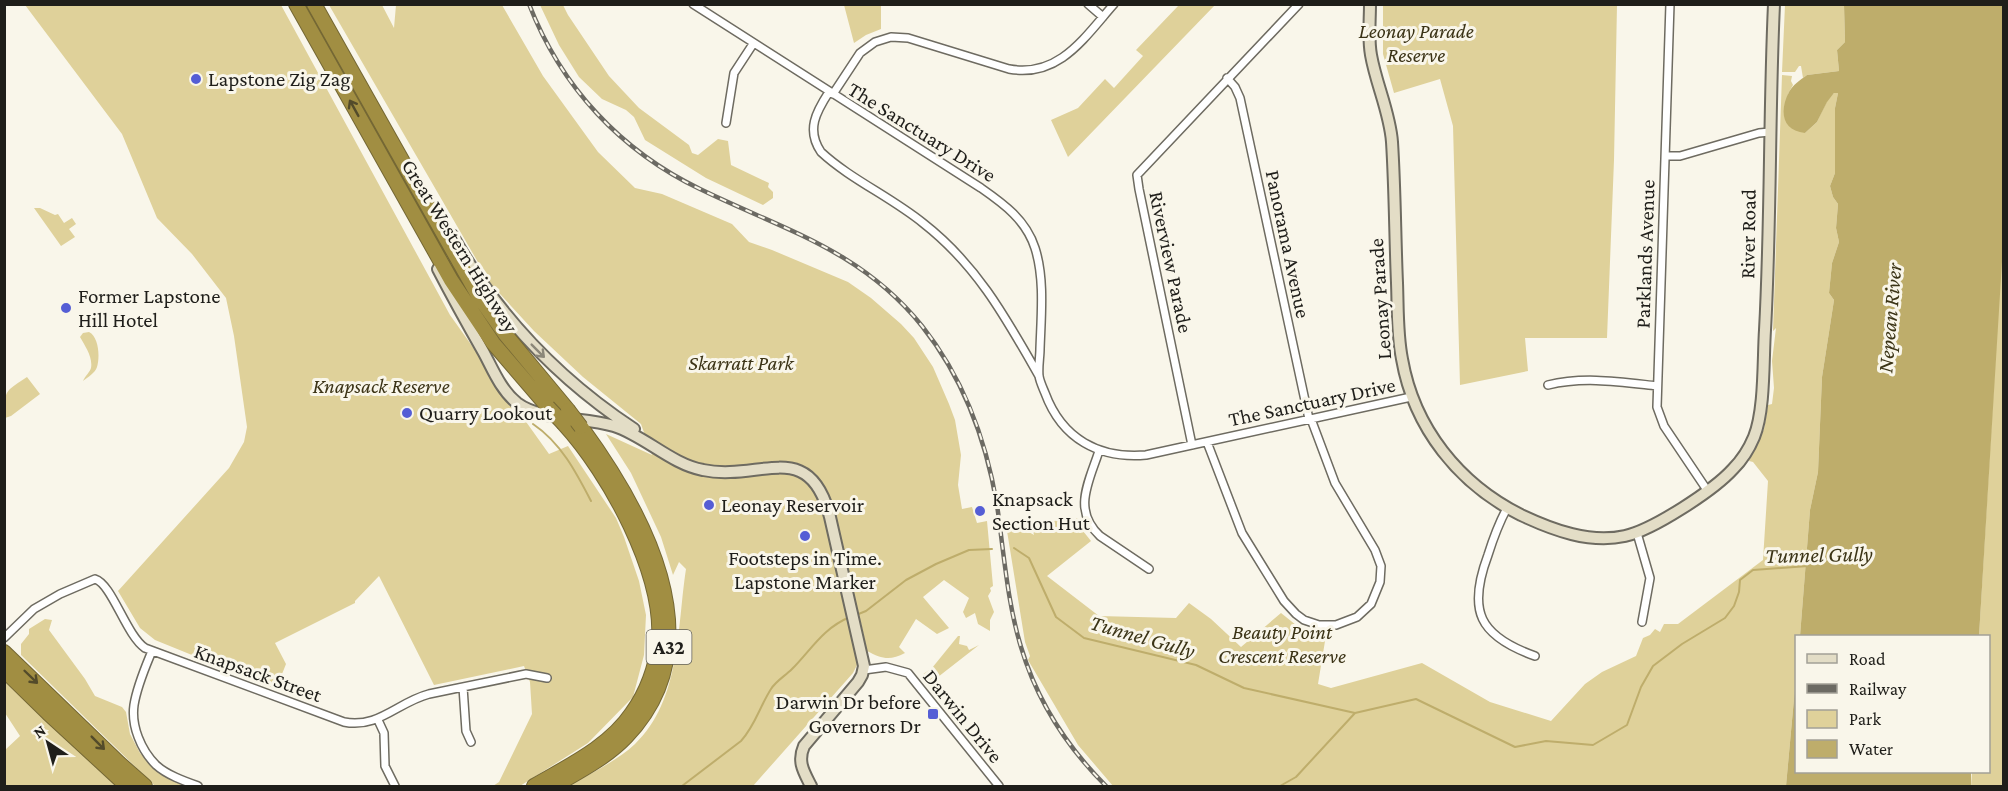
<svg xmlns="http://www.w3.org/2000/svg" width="2008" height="791" font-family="'Crimson Pro',serif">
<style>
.green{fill:#dfd19a}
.water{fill:#bead6b}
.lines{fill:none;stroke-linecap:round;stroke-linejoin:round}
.stream{stroke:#bead6b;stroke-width:2}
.street-casing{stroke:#6e6b61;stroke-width:10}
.secondary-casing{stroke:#6e6b61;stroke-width:14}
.highway-casing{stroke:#746734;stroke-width:16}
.street{stroke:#fff;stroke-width:7}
.secondary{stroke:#e3ddc6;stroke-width:10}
.highway{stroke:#a18e42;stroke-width:14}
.rail-casing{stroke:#6c6a63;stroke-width:4.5}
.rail{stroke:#f9f6ea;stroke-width:2;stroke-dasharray:7;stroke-linecap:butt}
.highway-bridge-casing{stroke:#746734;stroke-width:16;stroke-linecap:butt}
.highway-bridge{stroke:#a18e42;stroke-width:14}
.oneway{stroke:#534b2a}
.oneway2{stroke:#8b8779}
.poi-dot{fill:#555ed5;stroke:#f9f6ea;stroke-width:2}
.labels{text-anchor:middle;stroke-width:6;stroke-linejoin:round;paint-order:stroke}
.shield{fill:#f9f6ea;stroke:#605f58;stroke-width:1.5}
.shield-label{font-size:20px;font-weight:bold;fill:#1f1e1a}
.park-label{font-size:21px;font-style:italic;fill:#3b3316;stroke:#f9f6ea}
.poi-label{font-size:21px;fill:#1f1e1a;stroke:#f9f6ea;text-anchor:start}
.street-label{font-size:21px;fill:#1f1e1a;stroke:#f9f6ea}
.water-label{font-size:22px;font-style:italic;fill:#3b3416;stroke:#f9f6ea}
</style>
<rect width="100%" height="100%" fill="#f9f6ea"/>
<path class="green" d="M25,5H281L450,315L549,454L568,446L616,518L624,537L639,581L646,615L644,655L633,697L588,743L520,786H493L499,782L532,714L530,682L524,666L434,685L379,576L355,601V603L275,643L286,664L276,689L155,640L140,628L118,591L229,468L244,442L247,427L234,336L226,298L192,254L157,218L122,134Z
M329,5H382L394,28L396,5H502L543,76L598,152L635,188L662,194L732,224L749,242L772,250L848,282L871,298L901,324L914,338L933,367L949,404L955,420L961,455L958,485L962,509L972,507L977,523L987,521L993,586L990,588L991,591L988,596L994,612L990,620V631L978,624L975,613L966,618L963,612L969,598L944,580L923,597L949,628L937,634L916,619L899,647L905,653C890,661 882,659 867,651L861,623L851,628L858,663L853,673L753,786H569C591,773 617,761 635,744C681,700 677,627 686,569L679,562L673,575L661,537L631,473L606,434L652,455L641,424L583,377L534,331L490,283Z
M540,5H563L568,15L609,76L639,108L689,145L692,153L698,155L718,139L728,141L731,165L769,183L768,187L773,192V198L763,205L706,178L645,140L634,117L626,110L602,99L579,77L559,45Z
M844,5H881V29L866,35L854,43Z
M1179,5H1215L1068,157L1051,120L1078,108L1105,79L1114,88L1143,56L1136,50Z
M1383,5H1617L1614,160L1607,338H1525L1528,371L1460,385L1453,126L1440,79L1394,93L1383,54Z
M1785,5H1844L1845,42L1837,50L1839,71L1807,75L1803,78L1801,66H1799L1795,72H1782Z
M1782,75L1792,76L1791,81L1793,85L1788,94L1805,133L1817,122L1827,101L1834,93H1838L1835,108V173L1830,186L1833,197L1838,204L1836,228L1839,242L1832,263L1829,293L1834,300L1822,377L1818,472L1810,510L1800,636H1796V677L1786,786H1113L1078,745L1028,660L1030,656L1025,642L1007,531L1015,524L1034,535L1031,524L1077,518L1083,531L1091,541L1047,576L1099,616L1176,618L1189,603L1211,619L1241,647L1281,613L1301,629L1326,635L1318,684L1331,688L1422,663L1490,702L1551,721L1585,684L1602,672L1636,656L1643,638L1650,635L1655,629L1660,632L1664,624H1678L1763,560L1768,481L1753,462L1749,461L1764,429L1768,405L1772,404L1774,388L1772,361L1776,328L1773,331Z
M34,208H40L55,215L58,214L64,223L72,218L76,224L69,229L75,237L61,246Z
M2003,229V786H1971L1972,772H1988V636H1979Z
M89,332C99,337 100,357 97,367C95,373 88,377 83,381C85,376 90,372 91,368C93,357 85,346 80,337L83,333Z
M27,377L40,394L11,416L5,418C4,391 4,392 27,377Z
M45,619L52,620L49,630L85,679L95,696L122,707L126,712L130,734L140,753L161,772L183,786H155L21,655V644L29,634V629Z
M958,636H960L959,644L967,646L969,650L979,645L929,684L922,675L932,668Z
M5,682L116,786H5V750L20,736L5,713Z"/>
<path class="water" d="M1844,5H2003L2004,229L1979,636H1800L1810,510L1818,472L1822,377L1834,300L1829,293L1832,263L1839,242L1836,228L1838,204L1833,197L1830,186L1835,173V108L1838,93H1834L1827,102L1817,122L1805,133C1782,131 1779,111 1789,92C1793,85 1800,80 1807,75L1839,71L1837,50L1845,42Z
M1796,677V772H1971V786H1786Z"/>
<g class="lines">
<path class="stream" d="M533,424C561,443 576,472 591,501
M1014,548L1029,558L1056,617L1084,638L1196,665L1244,688L1355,713L1416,699L1515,747L1546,741L1593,745L1627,725L1641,687L1653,666L1682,644L1725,618L1734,606L1739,592L1740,580L1753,570L1808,566
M856,615L866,611L906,580L936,564L969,550L992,549
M682,786L741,741C755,726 760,706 771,689C776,681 785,676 792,669C811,650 823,628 850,617
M1280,786L1296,777L1355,713"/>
<defs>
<path id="street" d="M693,4L981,188C1004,204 1026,220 1035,248C1045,279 1041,317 1040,349C1040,357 1038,367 1039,376C1040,382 1043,388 1045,393C1062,439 1099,459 1146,455L1411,397
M1088,4L1103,17
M1670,4L1657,407L1664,426L1707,490
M1227,78L1235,87L1240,98L1309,419
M829,92C816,112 806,130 821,152C850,179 891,197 923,223C977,265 1006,318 1039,376
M833,94L860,53L875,42L891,37L908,38L1009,69C1059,78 1084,38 1114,4
M726,123L734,73L753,44
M1666,156H1680L1759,133L1770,132
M1548,385C1584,376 1621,382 1657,386
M1207,442L1242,533L1284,601L1296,614L1304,620L1319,625H1336L1357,617L1371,604L1380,582L1381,566L1375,550L1335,483L1311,419
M1192,445L1139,189L1137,175L1299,4
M1099,451C1089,482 1072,510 1100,536L1149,569
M1507,508C1499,523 1493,539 1488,555C1467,611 1479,636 1535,656
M1637,533L1650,578L1642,622
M4,638L34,609L60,594L95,579C112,584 126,635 145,648L344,722C378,729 398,702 429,694L526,674L547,678
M152,651C145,668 137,686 134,705C131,726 141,750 156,765C167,775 184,781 198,786
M864,670L886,667L908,673L999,786
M463,687L466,731L471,742
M378,720L384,733L385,766L395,786"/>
<path id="secondary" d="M1370,4C1370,21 1368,39 1371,55C1376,84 1390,113 1392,142C1395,189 1395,236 1397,283C1398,308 1397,334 1402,359C1414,428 1459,484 1521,515C1553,530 1590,544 1625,536C1653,530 1714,490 1733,469C1742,460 1749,449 1754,437C1765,410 1763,360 1765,330C1771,221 1769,113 1774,4
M452,235C497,315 558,379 634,429
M438,269C453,298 468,325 484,353C493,370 501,390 517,403C541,421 584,417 614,426C645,436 671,464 703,470C760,482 809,436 830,517L864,666L862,675L858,682L804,746C797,762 804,772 811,786"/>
<path id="highway" d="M296,4L451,280L493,343L548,407
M314,4L479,297L505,334L568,410
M4,652L119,763L145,786
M4,670L48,713L127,786
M534,786C568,766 609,747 632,713C647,692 656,667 659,641C664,573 609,473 564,424
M554,786C578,772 606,758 626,737C716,643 644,513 581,427"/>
</defs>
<use href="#street" class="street-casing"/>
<use href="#secondary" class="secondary-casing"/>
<use href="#highway" class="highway-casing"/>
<use href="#street" class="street"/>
<use href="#secondary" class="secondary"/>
<use href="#highway" class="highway"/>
<defs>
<path id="rail" d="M529,4C561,87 621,151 700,189C784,230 861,250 922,326C964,379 986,439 997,505C1004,553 1007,601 1021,647C1037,701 1067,747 1106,786"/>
</defs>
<use href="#rail" class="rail-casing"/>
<use href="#rail" class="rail"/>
<defs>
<path id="highway-bridge" d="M548,407L564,424
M568,410L581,427"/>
</defs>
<use href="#highway-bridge" class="highway-bridge-casing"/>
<use href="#highway-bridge" class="highway-bridge"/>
</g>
<defs><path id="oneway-shaft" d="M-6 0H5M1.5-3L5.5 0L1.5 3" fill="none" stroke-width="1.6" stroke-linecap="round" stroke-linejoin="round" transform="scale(1.5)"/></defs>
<g class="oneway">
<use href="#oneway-shaft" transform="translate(354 108) rotate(-119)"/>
<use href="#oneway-shaft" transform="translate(31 677) rotate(44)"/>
<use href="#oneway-shaft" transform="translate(98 743) rotate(45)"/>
</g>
<use class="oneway2" href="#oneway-shaft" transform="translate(538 351) rotate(45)"/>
<g class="poi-dot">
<circle cx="196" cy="79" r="6"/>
<circle cx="66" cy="308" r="6"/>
<circle cx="407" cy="413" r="6"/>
<circle cx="709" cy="505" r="6"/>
<circle cx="980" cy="511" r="6"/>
<circle cx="805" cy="536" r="6"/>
<rect x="927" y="708" width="12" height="12" rx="3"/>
</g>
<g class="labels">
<rect class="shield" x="646.5" y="630" width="45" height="34" rx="4.5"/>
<g class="shield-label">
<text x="669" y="654">A32</text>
</g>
<g class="park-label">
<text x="1416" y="38">Leonay Parade<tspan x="1416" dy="24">Reserve</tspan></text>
<text x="741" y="370">Skarratt Park</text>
<text x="381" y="393">Knapsack Reserve</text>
<text x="1282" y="639">Beauty Point<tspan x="1282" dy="24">Crescent Reserve</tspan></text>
</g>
<g class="poi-label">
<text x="208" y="86">Lapstone Zig Zag</text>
<text x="78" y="303">Former Lapstone<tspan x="78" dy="24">Hill Hotel</tspan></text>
<text x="419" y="420">Quarry Lookout</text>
<text x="992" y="506">Knapsack<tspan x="992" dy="24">Section Hut</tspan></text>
<text x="721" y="512">Leonay Reservoir</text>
<text x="805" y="565" text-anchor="middle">Footsteps in Time.<tspan x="805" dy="24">Lapstone Marker</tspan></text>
<text x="921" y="709" text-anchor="end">Darwin Dr before<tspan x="921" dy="24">Governors Dr</tspan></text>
</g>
<g class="street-label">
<text transform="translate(922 132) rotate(32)" y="7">The Sanctuary Drive</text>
<text transform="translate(1748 234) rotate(-89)" y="7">River Road</text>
<text transform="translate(1288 244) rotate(78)" y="7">Panorama Avenue</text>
<text transform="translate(460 246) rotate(58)" y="7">Great Western Highway</text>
<text transform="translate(1645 254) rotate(-88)" y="7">Parklands Avenue</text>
<text transform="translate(1171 262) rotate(78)" y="7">Riverview Parade</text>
<text transform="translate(1380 299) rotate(-94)" y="7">Leonay Parade</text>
<text transform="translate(1312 402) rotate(-12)" y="7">The Sanctuary Drive</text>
<text transform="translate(258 673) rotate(20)" y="7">Knapsack Street</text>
<text transform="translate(963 716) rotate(51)" y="7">Darwin Drive</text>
</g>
<g class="water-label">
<text transform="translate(1889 318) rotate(-85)" y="8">Nepean River</text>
<text transform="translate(1819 554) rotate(-1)" y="8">Tunnel Gully</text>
<text transform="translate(1143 636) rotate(16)" y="8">Tunnel Gully</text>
</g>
</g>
<rect width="2008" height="791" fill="none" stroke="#1f1e1a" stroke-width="12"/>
<rect x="1795" y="635" width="195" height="138" fill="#f9f6ea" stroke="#a2a097" stroke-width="1.5"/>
<rect x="1807" y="654" width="30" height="9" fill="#e3ddc6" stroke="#a2a097" stroke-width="1.5"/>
<text x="1849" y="665" font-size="18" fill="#1f1e1a">Road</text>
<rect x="1807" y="684" width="30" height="9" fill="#6c6a63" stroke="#a2a097" stroke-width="1.5"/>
<text x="1849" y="695" font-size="18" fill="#1f1e1a">Railway</text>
<rect x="1807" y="710" width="30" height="18" fill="#dfd19a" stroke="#a2a097" stroke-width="1.5"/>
<text x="1849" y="725" font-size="18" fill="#1f1e1a">Park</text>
<rect x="1807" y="740" width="30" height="18" fill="#bead6b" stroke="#a2a097" stroke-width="1.5"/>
<text x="1849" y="755" font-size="18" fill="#1f1e1a">Water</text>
<g transform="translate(48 743) rotate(324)" stroke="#f9f6ea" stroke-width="4.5" paint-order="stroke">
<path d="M0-4.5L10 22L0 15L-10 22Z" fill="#1f1e1a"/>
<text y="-9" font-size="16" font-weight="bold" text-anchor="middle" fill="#1f1e1a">N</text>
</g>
</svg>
